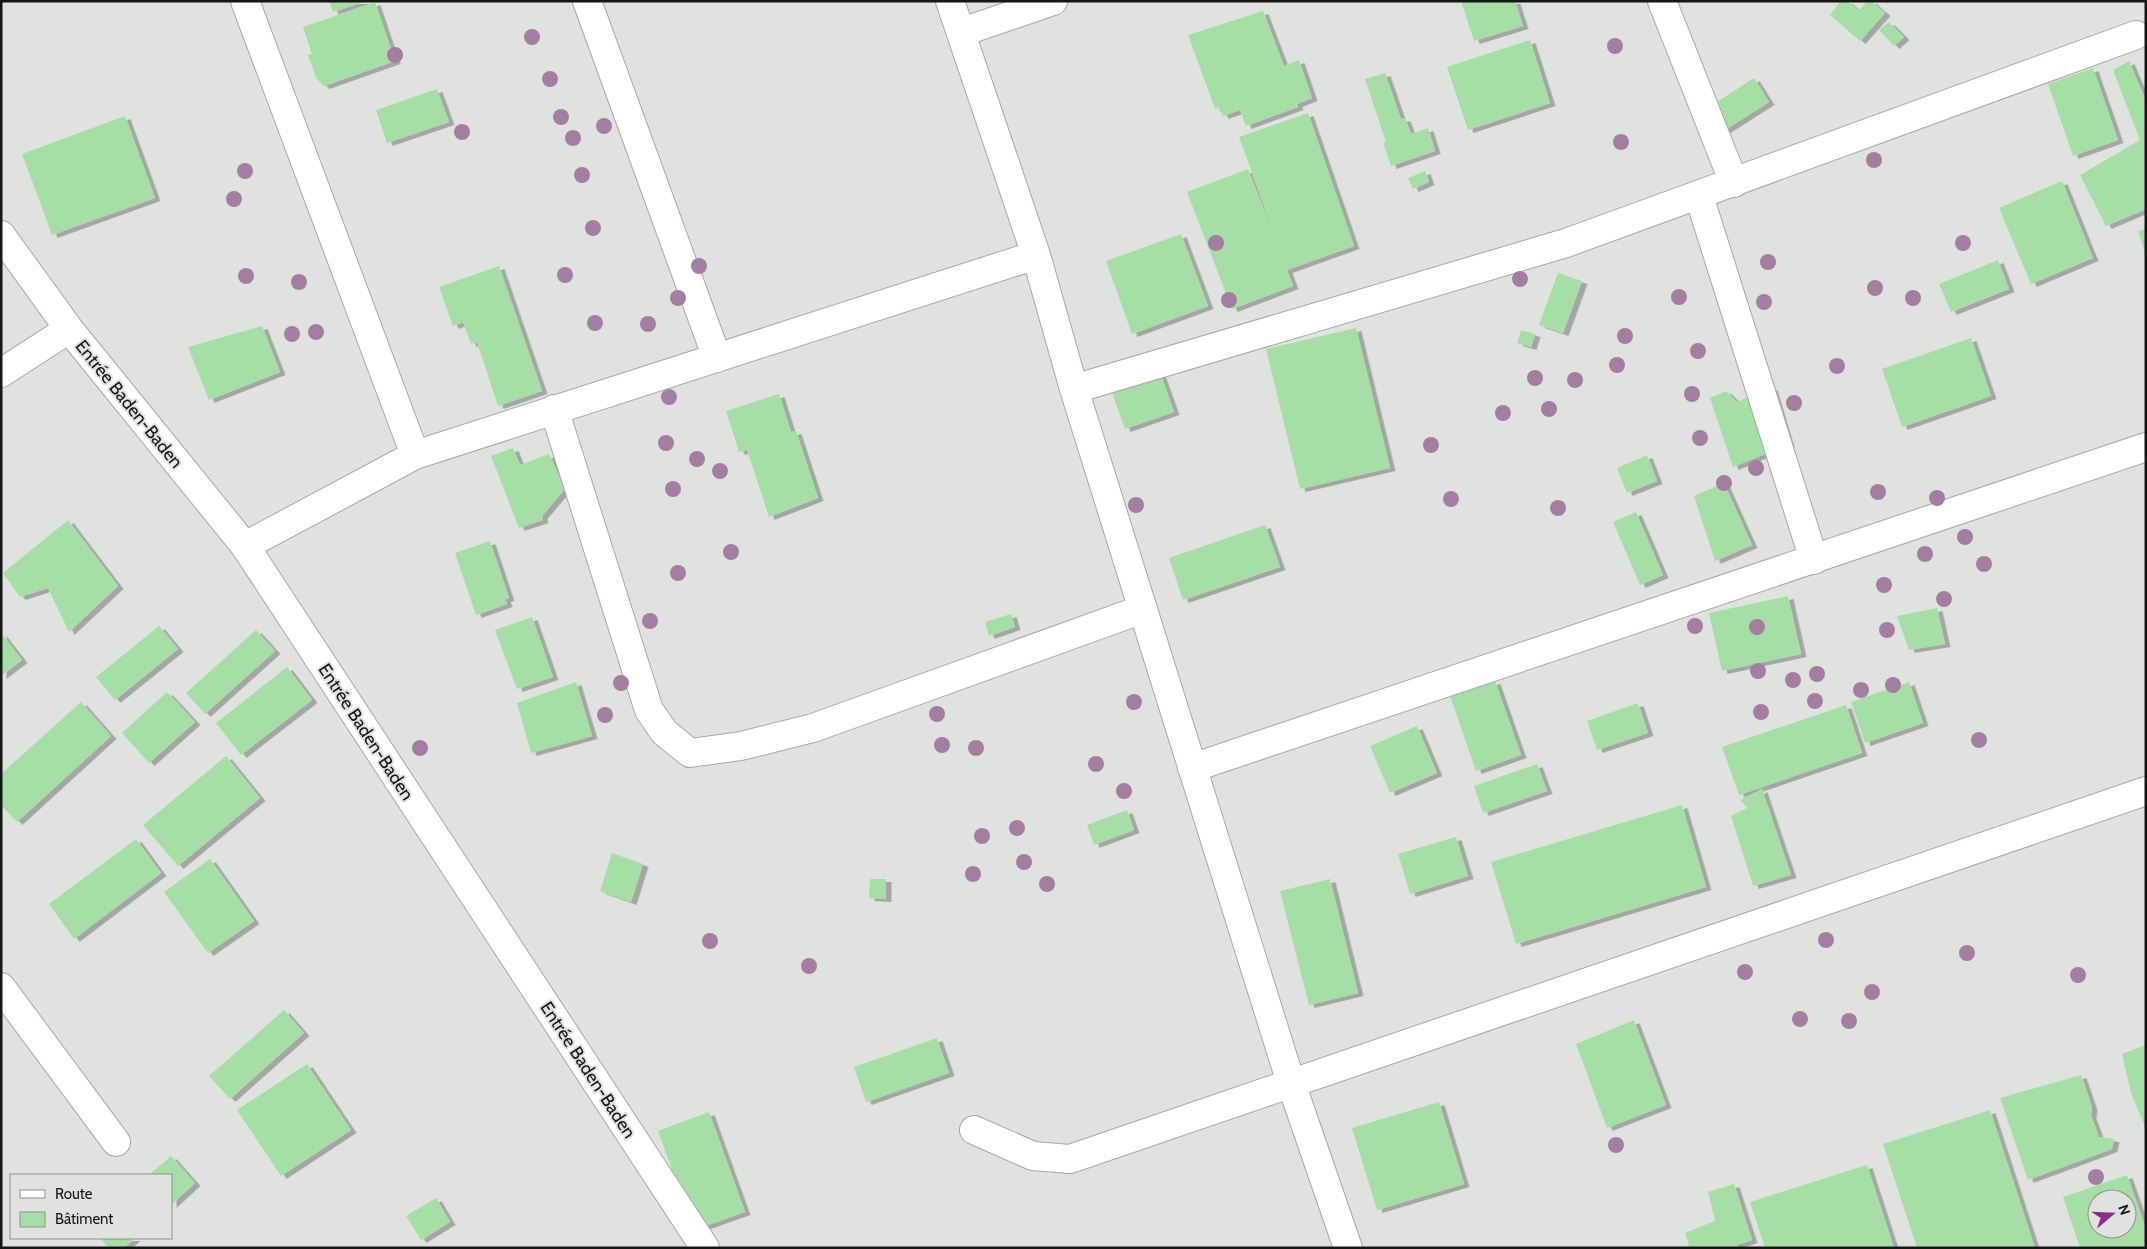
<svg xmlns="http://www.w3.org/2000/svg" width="2147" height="1249" font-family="Cabin,sans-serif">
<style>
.building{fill:#a6dfa5;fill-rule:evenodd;filter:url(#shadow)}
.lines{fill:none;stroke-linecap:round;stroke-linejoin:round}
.street-casing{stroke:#a6a8a6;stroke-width:30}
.street{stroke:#fff;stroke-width:28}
.tree{fill:#a47ea0}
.labels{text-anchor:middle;stroke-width:4;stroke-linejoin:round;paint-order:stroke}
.street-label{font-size:18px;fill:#151615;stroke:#e0e2e0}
</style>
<defs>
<filter id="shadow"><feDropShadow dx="5.5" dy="3" stdDeviation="0" flood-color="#0004"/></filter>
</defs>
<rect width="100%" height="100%" fill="#e0e2e0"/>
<path class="building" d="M329,1H364V2L333,12Z
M1461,1H1515L1523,26L1474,41Z
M1841,1H1847L1859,11L1867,1H1871L1885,13L1860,41L1830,15Z
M375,2L395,61L324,86L316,78L308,55L312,54L303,27Z
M1263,11L1284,66L1299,60L1312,98L1297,104L1298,107L1246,126L1240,110L1223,116L1219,107L1215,109L1188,35Z
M1889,22L1904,37L1894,46L1879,30Z
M1530,40L1550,103L1468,130L1447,67Z
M2129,61L2146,101V209L2106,226L2080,175L2140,140L2113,70Z
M2093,68L2118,140L2073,156L2048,84Z
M1385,73L1401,119L1405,118L1411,134L1428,128L1435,151L1391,166L1383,143L1386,142L1365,79Z
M1754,78L1769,102L1725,130L1711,106Z
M437,89L449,122L387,143L376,110Z
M1308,113L1354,246L1287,270L1293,286L1232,309L1187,192L1248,169L1279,247L1239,137Z
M125,116L155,198L52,235L22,154Z
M1425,171L1429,182L1413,189L1408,178Z
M2062,181L2093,258L2031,284L1999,208Z
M2146,229V252L2145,253L2138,231Z
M1181,234L1208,306L1132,334L1106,261Z
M1998,260L2009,289L1951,312L1939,284Z
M499,266L542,391L498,406L477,342L471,344L463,322L453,326L439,287Z
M1558,273L1582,281L1563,333L1539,325Z
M262,326L280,372L209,400L188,347Z
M1356,328L1390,468L1300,489L1266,349Z
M1521,330L1535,334L1531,347L1517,343Z
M1971,338L1991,396L1902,427L1882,369Z
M1159,370L1174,412L1125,429L1110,387Z
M1772,387L1789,444L1733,467L1710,398L1726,391L1737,402Z
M779,394L791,432L796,431L818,498L769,517L747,450L739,452L726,411Z
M513,448L520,465L549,454L565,489L542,516L543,520L519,528L491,456Z
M1647,455L1657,481L1627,493L1617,468Z
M1724,483L1752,545L1715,561L1694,496Z
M1636,512L1663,575L1640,585L1613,522Z
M68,520L118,586L69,632L48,588L20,597L3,573Z
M1265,525L1280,567L1183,600L1169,558Z
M490,541L509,598L505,599L507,604L476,615L455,553Z
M1788,596L1801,654L1722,671L1709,613Z
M1937,608L1945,644L1909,650L1897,616Z
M1011,614L1015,627L989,636L985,622Z
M532,617L553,677L517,689L495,630Z
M159,626L178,649L115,700L96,677Z
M256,630L275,651L205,714L186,693Z
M1,633L22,660L1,676Z
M287,667L312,700L241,755L216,723Z
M1495,681L1521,755L1476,771L1450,696Z
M576,682L592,736L531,753L517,703Z
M1909,682L1923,723L1865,743L1851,702Z
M167,692L195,722L149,763L122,733Z
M81,702L111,736L17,822L1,805V774Z
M1638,703L1648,733L1597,750L1587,721Z
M1846,705L1862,753L1739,795L1722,747Z
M1417,726L1437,773L1390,793L1370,746Z
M226,756L260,798L178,866L143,825Z
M1537,764L1547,791L1483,813L1474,786Z
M1762,789L1791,875L1753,886L1731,816L1747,808L1740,800Z
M1682,805L1706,887L1516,944L1491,862Z
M1127,810L1134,830L1094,845L1087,825Z
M1456,837L1468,876L1410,894L1398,854Z
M136,839L161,873L74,939L49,904Z
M612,853L643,864L631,902L600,891Z
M210,859L254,921L208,953L164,892Z
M870,879H886V899L869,898Z
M1330,879L1358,993L1309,1005L1280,891Z
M284,1010L304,1033L230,1099L209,1076Z
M1634,1020L1666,1105L1607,1128L1576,1044Z
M937,1038L949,1073L866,1102L854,1067Z
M2146,1045V1129L2131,1093L2122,1054Z
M307,1064L351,1130L281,1176L237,1110Z
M2081,1075L2092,1107L2091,1116L2099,1137L2114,1139L2112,1149L2028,1180L2000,1098Z
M1439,1102L1464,1184L1377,1210L1352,1128Z
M1990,1110L2035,1248H1917L1883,1144Z
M709,1112L745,1212L694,1230L658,1131Z
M171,1156L195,1183L171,1205V1175H149Z
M1867,1165L1894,1248H1765L1750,1202Z
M2127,1175L2146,1229V1248H2080L2063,1197ZM2097,1199H2127V1229H2097Z
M1734,1184L1752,1240L1737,1245L1739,1248H1684L1689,1246L1685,1233L1715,1221L1708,1192Z
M436,1198L450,1222L421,1240L406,1216Z
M100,1238H135L124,1248H109Z"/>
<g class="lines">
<defs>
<path id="street" d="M245,1L415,455
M587,1L717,358
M950,1L1036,255L1074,389L1291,1083L1348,1248
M1662,1L1734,183
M962,32L1053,1
M1699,196L1814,560
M1,235L69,329L245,546L705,1248
M1,373L69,329
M1074,389L1566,243L2136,35
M554,409L649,710L664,732L690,753L741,746L813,728L1143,609
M245,546L415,455L1036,255
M1192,768L2146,447
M1,987L116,1142
M974,1130L1033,1156L1070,1159L2146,791"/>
</defs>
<use href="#street" class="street-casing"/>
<use href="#street" class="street"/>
</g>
<g class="tree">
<circle cx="532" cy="37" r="8"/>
<circle cx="1615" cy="46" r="8"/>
<circle cx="395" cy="55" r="8"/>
<circle cx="550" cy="79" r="8"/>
<circle cx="561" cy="117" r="8"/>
<circle cx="604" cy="126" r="8"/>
<circle cx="462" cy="132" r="8"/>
<circle cx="573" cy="138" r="8"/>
<circle cx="1621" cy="142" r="8"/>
<circle cx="1874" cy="160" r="8"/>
<circle cx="245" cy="171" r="8"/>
<circle cx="582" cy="175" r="8"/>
<circle cx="234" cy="199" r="8"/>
<circle cx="593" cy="228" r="8"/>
<circle cx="1216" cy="243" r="8"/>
<circle cx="1963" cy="243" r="8"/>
<circle cx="1768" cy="262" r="8"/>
<circle cx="699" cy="266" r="8"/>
<circle cx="565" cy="275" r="8"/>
<circle cx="246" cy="276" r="8"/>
<circle cx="1520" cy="279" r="8"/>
<circle cx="299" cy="282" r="8"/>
<circle cx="1875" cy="288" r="8"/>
<circle cx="1679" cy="297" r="8"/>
<circle cx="678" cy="298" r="8"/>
<circle cx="1913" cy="298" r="8"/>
<circle cx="1229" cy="300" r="8"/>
<circle cx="1764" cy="302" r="8"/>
<circle cx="595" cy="323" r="8"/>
<circle cx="648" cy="324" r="8"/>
<circle cx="316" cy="332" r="8"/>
<circle cx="292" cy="334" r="8"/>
<circle cx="1625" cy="336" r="8"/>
<circle cx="1698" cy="351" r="8"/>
<circle cx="1617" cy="365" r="8"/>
<circle cx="1837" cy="366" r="8"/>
<circle cx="1535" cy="378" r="8"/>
<circle cx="1575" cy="380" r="8"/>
<circle cx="1692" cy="394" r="8"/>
<circle cx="669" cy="397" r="8"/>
<circle cx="1794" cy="403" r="8"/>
<circle cx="1549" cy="409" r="8"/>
<circle cx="1503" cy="413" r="8"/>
<circle cx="1700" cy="438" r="8"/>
<circle cx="666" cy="443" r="8"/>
<circle cx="1431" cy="445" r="8"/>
<circle cx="697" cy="459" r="8"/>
<circle cx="1756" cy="468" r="8"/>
<circle cx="720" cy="471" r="8"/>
<circle cx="1724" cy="483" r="8"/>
<circle cx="673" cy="489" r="8"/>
<circle cx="1878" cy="492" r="8"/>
<circle cx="1937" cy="498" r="8"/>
<circle cx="1451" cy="499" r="8"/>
<circle cx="1136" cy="505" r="8"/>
<circle cx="1558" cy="508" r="8"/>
<circle cx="1965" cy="537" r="8"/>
<circle cx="731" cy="552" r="8"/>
<circle cx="1925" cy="554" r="8"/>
<circle cx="1984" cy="564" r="8"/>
<circle cx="678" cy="573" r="8"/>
<circle cx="1884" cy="585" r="8"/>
<circle cx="1944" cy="599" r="8"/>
<circle cx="650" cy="621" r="8"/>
<circle cx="1695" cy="626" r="8"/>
<circle cx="1757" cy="627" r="8"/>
<circle cx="1887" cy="630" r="8"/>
<circle cx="1758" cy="671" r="8"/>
<circle cx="1817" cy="674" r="8"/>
<circle cx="1793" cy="680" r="8"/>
<circle cx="621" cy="683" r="8"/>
<circle cx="1893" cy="685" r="8"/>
<circle cx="1861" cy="690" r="8"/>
<circle cx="1815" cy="701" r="8"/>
<circle cx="1134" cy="702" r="8"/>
<circle cx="1761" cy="712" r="8"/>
<circle cx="937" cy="714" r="8"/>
<circle cx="605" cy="715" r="8"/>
<circle cx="1979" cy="740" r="8"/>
<circle cx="942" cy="745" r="8"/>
<circle cx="420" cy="748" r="8"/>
<circle cx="976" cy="748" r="8"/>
<circle cx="1096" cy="764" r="8"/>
<circle cx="1124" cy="791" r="8"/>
<circle cx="1017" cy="828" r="8"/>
<circle cx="982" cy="836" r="8"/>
<circle cx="1024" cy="862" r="8"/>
<circle cx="973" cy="874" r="8"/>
<circle cx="1047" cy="884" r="8"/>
<circle cx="1826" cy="940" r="8"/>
<circle cx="710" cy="941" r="8"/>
<circle cx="1967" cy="953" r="8"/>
<circle cx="809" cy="966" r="8"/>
<circle cx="1745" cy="972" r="8"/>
<circle cx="2078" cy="975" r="8"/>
<circle cx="1872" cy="992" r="8"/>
<circle cx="1800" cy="1019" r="8"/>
<circle cx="1849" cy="1021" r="8"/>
<circle cx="1616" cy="1145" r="8"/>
<circle cx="2096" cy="1177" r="8"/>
</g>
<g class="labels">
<g class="street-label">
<text transform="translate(129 404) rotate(51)" y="6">Entrée Baden-Baden</text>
<text transform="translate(366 732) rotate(57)" y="6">Entrée Baden-Baden</text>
<text transform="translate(588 1070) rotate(57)" y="6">Entrée Baden-Baden</text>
</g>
</g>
<rect width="2147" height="1249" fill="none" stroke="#151615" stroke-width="5"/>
<rect x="10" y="1174" width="162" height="65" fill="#e0e2e0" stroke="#8f908f"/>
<rect x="20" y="1190" width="25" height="8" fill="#ffffff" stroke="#8f908f"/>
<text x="55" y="1199" font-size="15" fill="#151615">Route</text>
<rect x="20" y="1212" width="25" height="15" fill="#a6dfa5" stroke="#8f908f"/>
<text x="55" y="1224" font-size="15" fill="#151615">Bâtiment</text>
<g transform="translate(2112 1214) rotate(71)"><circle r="24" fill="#e0e2e0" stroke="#8f908f"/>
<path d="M0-4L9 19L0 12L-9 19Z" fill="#93288b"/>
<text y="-8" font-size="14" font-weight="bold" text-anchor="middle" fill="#151615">N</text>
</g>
</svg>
